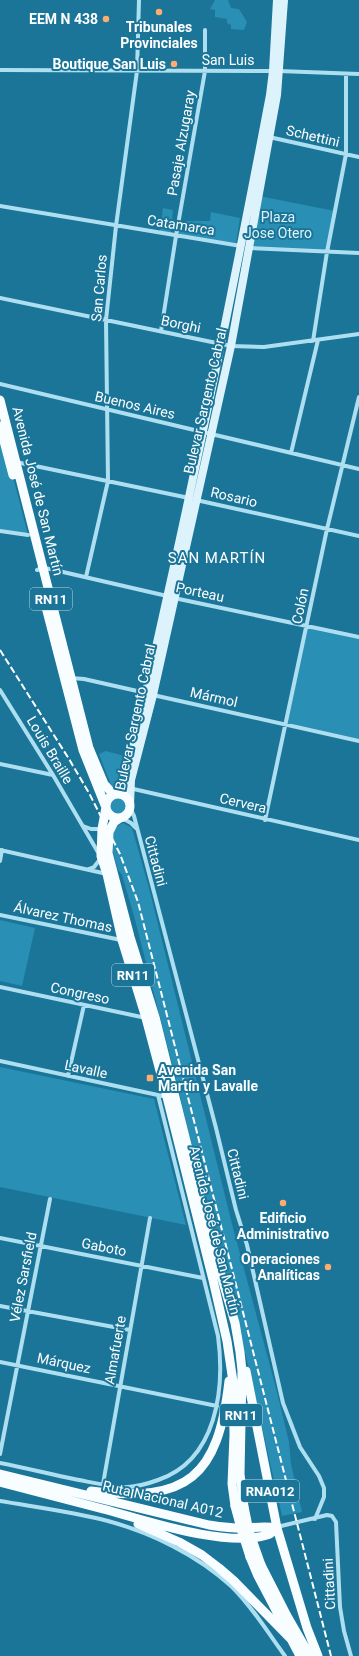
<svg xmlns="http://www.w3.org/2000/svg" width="359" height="1656" font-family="Roboto,sans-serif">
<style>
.green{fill:#298fb4}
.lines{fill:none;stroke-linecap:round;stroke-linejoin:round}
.street{stroke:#aedff1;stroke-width:4}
.secondary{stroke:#dcf3fb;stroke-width:8}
.primary{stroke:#f8fdff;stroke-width:9}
.rail{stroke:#fff;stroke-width:2;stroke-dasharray:7 3;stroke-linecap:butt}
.primary-bridge{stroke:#f8fdff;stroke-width:9}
.poi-dot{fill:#ffac6e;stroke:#1a7598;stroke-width:1.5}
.labels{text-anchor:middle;stroke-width:4;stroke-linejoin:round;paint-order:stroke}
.shield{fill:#1a7598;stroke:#bad6e0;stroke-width:1}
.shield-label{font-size:13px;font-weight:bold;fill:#fff}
.poi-label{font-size:14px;font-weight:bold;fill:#fff;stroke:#1a7598;text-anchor:end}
.street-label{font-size:14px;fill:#fff;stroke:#1a7598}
.park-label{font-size:14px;fill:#dbf3fc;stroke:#1a7598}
.neighbourhood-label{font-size:15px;letter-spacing:1px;fill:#fff;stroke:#1a7598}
</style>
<rect width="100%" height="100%" fill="#1a7598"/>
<path class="green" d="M215,0H228L231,8L239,9L247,22L244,30L231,29V25L227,23V19L215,17V10L210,9Z
M259,196L335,211L327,252L249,248Z
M163,208L173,210L171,233L160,231Z
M211,212L240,218L236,243L178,234L181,221H210Z
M0,426L28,535L0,531Z
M307,626L359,637V741L285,725Z
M106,751L128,757L118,787H114L111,785L99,754Z
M108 806a9 9 0 1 1 18 0a9 9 0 1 1-18 0Z
M123,823L132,828L149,888L232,1224L277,1392L289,1442L291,1464L302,1512L282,1516L236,1312L203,1198L178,1087L134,916L122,875L118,870L113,852L111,843L113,832L117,826Z
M0,920L35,928L22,986L0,981Z
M0,1067L154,1099L186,1225L0,1187Z"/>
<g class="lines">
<path class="street" d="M0,70L279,71L359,74
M269,137L359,157
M0,206L241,246
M248,248L359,253
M0,298L231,346L264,347L359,334
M161,331L176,236L205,71V30
M313,341L327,252L346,154V74
M0,384L359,469
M291,453L318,340
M16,462L189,498
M196,500L359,536
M0,531L28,535
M37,570L43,568L50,569L167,596
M86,577L108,481L106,320L116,226L137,71L139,0
M174,598L359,637
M71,678L84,679L146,693
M0,690L53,775L99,854
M153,695L359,741
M0,764L53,775
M129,788L359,840
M130,808L134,816L216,1128L236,1210L247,1245L283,1403L300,1447L319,1476L324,1488V1497L315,1519
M122,818L131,823L136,828
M265,820L327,529L359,397
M83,826L91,829H102
M0,850L107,874
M0,861L2,850
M89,869L94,867L101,858
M0,915L121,940
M0,987L146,1018
M0,1061L167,1097
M68,1076L84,1005
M0,1238L203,1278
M0,1306L130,1330
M0,1362L217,1406
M0,1454L50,1199
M0,1463C25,1468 50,1474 74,1479C90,1482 106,1486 122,1487C134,1488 147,1484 158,1480C217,1460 225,1389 218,1336L158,1095
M103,1484L150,1218
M0,1501C35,1507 74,1512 108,1521C152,1533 197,1555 231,1586C252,1606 268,1633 285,1656
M277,1527L327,1515L332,1516L336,1522L340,1607L344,1631L351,1656"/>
<path class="secondary" d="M117,793L122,786L127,773C180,548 227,322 270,95L273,71L277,0
M130,804L131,780L153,695L231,346L277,95L284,0"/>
<path class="primary" d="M0,400L89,748L104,784L113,794
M0,426L13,475
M46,607L83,750L105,805
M106 806a12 12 0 1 1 24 0a12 12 0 1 1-24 0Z
M106,807L102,829L101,856L107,874L122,940L146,1018L167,1097L213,1280L227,1341L233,1382L234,1435L232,1484L235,1506
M120,818L114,822L109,832L108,853L130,937L155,1017L211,1241L235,1323L240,1352L242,1371L240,1474L244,1507
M246,1371L277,1528L307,1628L318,1656
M0,1474L209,1525C222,1527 235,1529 248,1528C258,1527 266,1526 277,1528
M0,1482C35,1491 69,1500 103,1509C145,1520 225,1548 267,1535C271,1534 274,1530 277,1528
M91,1491C188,1503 218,1477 229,1381
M138,1524L179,1542L202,1555L219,1568L234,1581L291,1639
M250,1557L258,1576L300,1656
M261,1565L287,1616L310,1656"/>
<path class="rail" d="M0,650L69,759L89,793L120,854L138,902L331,1656"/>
<path class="primary-bridge" d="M235,1506L242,1532L250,1557
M244,1507L249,1531L261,1565"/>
</g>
<g class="poi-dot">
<circle cx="159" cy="12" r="4"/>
<circle cx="106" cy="19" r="4"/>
<circle cx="174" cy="64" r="4"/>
<rect x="146" y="1074" width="8" height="8" rx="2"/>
<circle cx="283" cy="1203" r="4"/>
<circle cx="328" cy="1267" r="4"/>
</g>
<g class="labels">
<g class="shield">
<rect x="30" y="588" width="42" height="22" rx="3"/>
<rect x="112" y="964" width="42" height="22" rx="3"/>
<rect x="220" y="1404" width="42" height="22" rx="3"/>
<rect x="241" y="1480" width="58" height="22" rx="3"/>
</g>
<g class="shield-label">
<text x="51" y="604">RN11</text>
<text x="133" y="980">RN11</text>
<text x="241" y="1420">RN11</text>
<text x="270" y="1496">RNA012</text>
</g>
<g class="poi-label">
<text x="98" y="24">EEM N 438</text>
<text x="159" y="32" text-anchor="middle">Tribunales<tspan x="159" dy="16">Provinciales</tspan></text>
<text x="166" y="69">Boutique San Luis</text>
<text x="158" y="1075" text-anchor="start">Avenida San<tspan x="158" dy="16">Martín y Lavalle</tspan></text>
<text x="283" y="1223" text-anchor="middle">Edificio<tspan x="283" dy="16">Administrativo</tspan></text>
<text x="320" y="1264">Operaciones<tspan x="320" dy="16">Analíticas</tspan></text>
</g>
<g class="street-label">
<text x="228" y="65">San Luis</text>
<text transform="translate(313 136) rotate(13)" y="5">Schettini</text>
<text transform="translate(181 143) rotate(-80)" y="5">Pasaje Alzugaray</text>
<text transform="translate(181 225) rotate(9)" y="5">Catamarca</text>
<text transform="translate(99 288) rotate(-85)" y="5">San Carlos</text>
<text transform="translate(181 324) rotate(12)" y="5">Borghi</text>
<text transform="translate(205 401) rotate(-77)" y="5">Bulevar Sargento Cabral</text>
<text transform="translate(135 405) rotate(13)" y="5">Buenos Aires</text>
<text transform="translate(38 491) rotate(76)" y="5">Avenida José de San Martín</text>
<text transform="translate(234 497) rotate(13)" y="5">Rosario</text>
<text transform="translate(200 592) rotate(12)" y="5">Porteau</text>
<text transform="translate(300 606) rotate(-78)" y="5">Colón</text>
<text transform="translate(214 697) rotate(13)" y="5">Mármol</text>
<text transform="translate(135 717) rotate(-78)" y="5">Bulevar Sargento Cabral</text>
<text transform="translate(50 750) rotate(59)" y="5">Louis Braille</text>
<text transform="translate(243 803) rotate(13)" y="5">Cervera</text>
<text transform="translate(156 861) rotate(75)" y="5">Cittadini</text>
<text transform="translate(63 917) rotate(12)" y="5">Álvarez Thomas</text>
<text transform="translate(80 993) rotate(12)" y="5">Congreso</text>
<text transform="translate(86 1069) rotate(12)" y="5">Lavalle</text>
<text transform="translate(238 1174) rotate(76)" y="5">Cittadini</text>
<text transform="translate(215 1230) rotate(76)" y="5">Avenida José de San Martín</text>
<text transform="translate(104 1247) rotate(11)" y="5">Gaboto</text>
<text transform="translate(23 1277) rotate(-79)" y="5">Vélez Sarsfield</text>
<text transform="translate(115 1350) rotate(-80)" y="5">Almafuerte</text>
<text transform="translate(64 1363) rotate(12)" y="5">Márquez</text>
<text transform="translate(163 1499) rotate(13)" y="5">Ruta Nacional A012</text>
<text transform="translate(329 1584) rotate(-93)" y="5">Cittadini</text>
</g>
<g class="park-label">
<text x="278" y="222">Plaza<tspan x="278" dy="16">Jose Otero</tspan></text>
</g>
<g class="neighbourhood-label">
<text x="217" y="563">SAN MARTÍN</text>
</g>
</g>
</svg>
